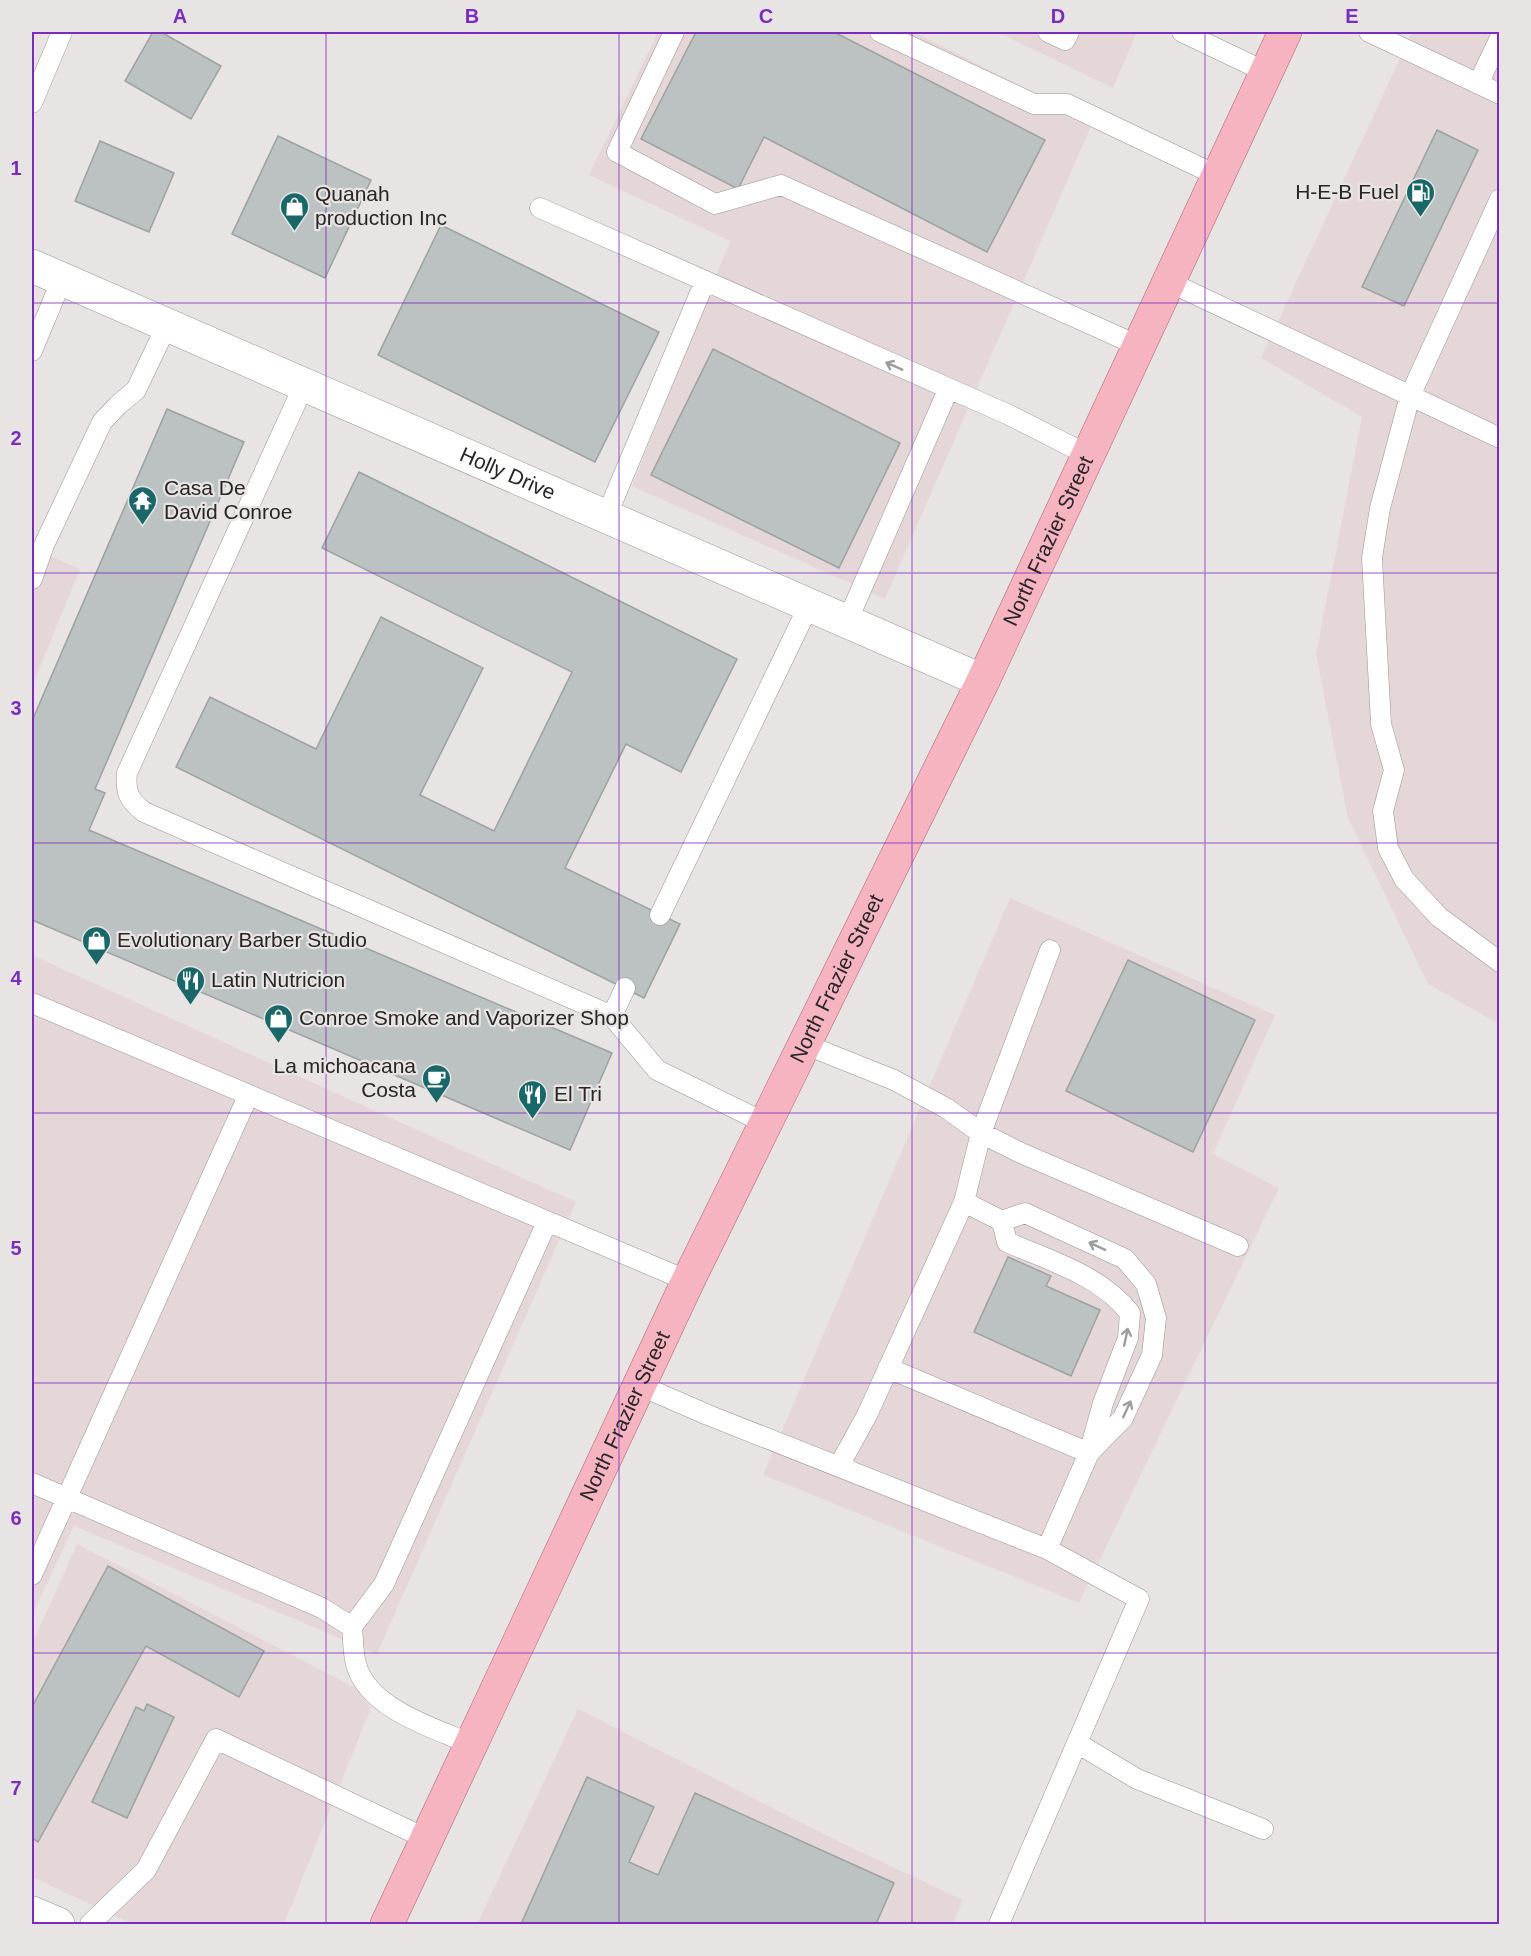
<svg xmlns="http://www.w3.org/2000/svg" width="1531" height="1956" font-family="Helvetica,sans-serif">
<style>
.built{fill:#e5d7d8}
.building{fill:#bcc1c1;stroke:#9ca1a1;stroke-width:1.5}
.lines{fill:none;stroke-linecap:round;stroke-linejoin:round}
.service-casing{stroke:#989494;stroke-width:21}
.minor-casing{stroke:#989494;stroke-width:34}
.tertiary-casing{stroke:#989494;stroke-width:34}
.primary-casing{stroke:#a9616e;stroke-width:34}
.service{stroke:#fff;stroke-width:20}
.minor{stroke:#fff;stroke-width:33}
.tertiary{stroke:#fff;stroke-width:33}
.primary{stroke:#f5b4c0;stroke-width:33}
.oneway{stroke:#9e9d9d}
.grid{fill:none;stroke:#7b2cbf;stroke-width:1.5;stroke-opacity:0.55}
.labels{text-anchor:middle;stroke-width:4.5;stroke-linejoin:round;paint-order:stroke}
.poi-label{font-size:21px;fill:#272525;stroke:#e9e4e4;text-anchor:start}
.street-label{font-size:21px;fill:#272525;stroke:#e9e4e4}
.neatline{fill:none;stroke:#7b2cbf;stroke-width:2}
.grid-label{font-size:20px;text-anchor:middle;font-weight:bold;fill:#7b2cbf}
</style>
<rect width="100%" height="100%" fill="#e9e4e4"/>
<path class="built" d="M658,32H914L1093,122L885,599L632,486L730,241L589,175Z
M997,32H1137L1113,88Z
M1412,32H1499V1024L1428,984L1348,818L1316,654L1362,417L1261,358Z
M32,548L80,569L32,687Z
M1010,898L1275,1015L1213,1154L1279,1188L1079,1603L763,1475Z
M32,955L576,1202L377,1654L74,1526L32,1615Z
M77,1544L356,1688L371,1708L284,1924H132L32,1877V1644Z
M578,1709L842,1843L963,1900L953,1924H477Z"/>
<path class="building" d="M153,32H161L221,66L191,119L125,81Z
M696,32H834L1045,140L987,252L764,137L738,189L641,139Z
M1437,130L1478,150L1404,306L1362,287Z
M278,136L371,180L325,278L232,234Z
M100,141L174,173L149,232L75,201Z
M441,225L659,332L595,462L378,355Z
M713,349L900,443L839,568L651,475Z
M167,409L244,442L95,789L105,793L89,830L612,1053L570,1150L32,920V721Z
M359,472L737,659L681,772L626,744L565,868L680,924L644,998L176,767L210,697L316,749L381,617L483,668L420,795L494,831L572,672L322,548Z
M1128,960L1255,1020L1193,1152L1066,1091Z
M1008,1257L1051,1276L1046,1286L1100,1310L1071,1376L974,1332Z
M108,1566L264,1651L239,1697L146,1646L38,1842L32,1838V1707Z
M147,1704L174,1717L127,1818L92,1802L136,1707L144,1711Z
M587,1777L654,1807L629,1862L658,1875L695,1793L894,1883L876,1924H521Z"/>
<g class="lines">
<defs>
<path id="service" d="M674,32L617,152L715,204L781,185L1139,346
M880,32L1034,104H1067L1218,176
M1048,32L1065,40L1069,32
M1182,32L1266,72
M1369,32L1500,94
M1478,84L1500,38
M32,103L62,32
M1500,199L1410,396L1380,508L1372,558L1381,724L1394,770L1383,811L1388,848L1404,879L1439,917L1500,962
M540,208L1007,414L1088,455
M1169,282L1500,438
M32,351L62,279
M304,385L127,773C125,793 129,800 144,812L612,1016L657,1070L765,1123
M606,517L705,281
M32,579L44,545L102,422L118,405L136,390L167,325
M847,622L948,390
M660,915L809,605
M32,1003L688,1281
M612,1016L625,988
M804,1044L894,1080L946,1108L981,1133L1021,1153L1238,1246
M964,1202L1002,1221L1025,1213L1125,1259L1146,1284L1156,1318L1152,1355L1123,1418L1089,1453
M1002,1221L1007,1242C1050,1261 1100,1275 1130,1313L1128,1338L1103,1403L1090,1450
M888,1368L1089,1453L1047,1549
M639,1385L708,1415L1047,1549L1139,1599L999,1924
M839,1466L867,1415L964,1202L981,1133L1050,950
M32,1483L322,1608L352,1627C353,1639 353,1653 356,1664C368,1709 434,1728 471,1744
M32,1575L248,1096
M352,1627L384,1584L547,1222
M1077,1743L1137,1779L1263,1829
M90,1924L146,1870L216,1739L427,1839"/>
<g id="minor">
<path id="s1" d="M32,266L983,681"/>
</g>
<path id="tertiary" d="M32,1913L58,1924"/>
<g id="primary">
<path id="s2" d="M387,1924L688,1281L983,681L1285,32"/>
</g>
</defs>
<use href="#service" class="service-casing"/>
<use href="#minor" class="minor-casing"/>
<use href="#tertiary" class="tertiary-casing"/>
<use href="#primary" class="primary-casing"/>
<use href="#service" class="service"/>
<use href="#minor" class="minor"/>
<use href="#tertiary" class="tertiary"/>
<use href="#primary" class="primary"/>
</g>
<defs><path id="oneway-shaft" d="M-6 0H5M1.5-3L5.5 0L1.5 3" fill="none" stroke-width="1.6" stroke-linecap="round" stroke-linejoin="round" transform="scale(1.5)"/></defs>
<g class="oneway">
<use href="#oneway-shaft" transform="translate(894 366) rotate(-156)"/>
<use href="#oneway-shaft" transform="translate(1097 1246) rotate(-155)"/>
<use href="#oneway-shaft" transform="translate(1126 1337) rotate(-78)"/>
<use href="#oneway-shaft" transform="translate(1127 1409) rotate(-65)"/>
</g>
<path class="grid" d="M326,32V1924M619,32V1924M912,32V1924M1205,32V1924M32,303H1500M32,573H1500M32,843H1500M32,1113H1500M32,1383H1500M32,1653H1500"/>
<defs>
<symbol id="fuel-pin" viewBox="-11 -11 22 30"><path d="M0 17L-7.5 6A9.5 9.5 0 1 1 7.5 6Z" fill="#196769" stroke="#e9e4e4"/><path d="M-5.5-6h7V0h2V4h1.3V-2.5L3-4.5l.8-.8L6-3V5H2.5V1h-1V6h-7ZM-4.2-4.7v3.2H.2V-4.7Z" fill="#fff"/></symbol>
<symbol id="shop-pin" viewBox="-11 -11 22 30"><path d="M0 17L-7.5 6A9.5 9.5 0 1 1 7.5 6Z" fill="#196769" stroke="#e9e4e4"/><path d="M-5-2.5h2.3a2.7 3.5 0 0 1 5.4 0H5L5.5 6h-11ZM-1.5-2.5h3a1.5 2.3 0 0 0-3 0Z" fill="#fff"/></symbol>
<symbol id="temple-pin" viewBox="-11 -11 22 30"><path d="M0 17L-7.5 6A9.5 9.5 0 1 1 7.5 6Z" fill="#196769" stroke="#e9e4e4"/><path d="M0-6L5-2H3V0L6.5 2.5H4V6H1.5V3h-3V6H-4V2.5H-6.5L-3 0V-2H-5Z" fill="#fff"/></symbol>
<symbol id="restaurant-pin" viewBox="-11 -11 22 30"><path d="M0 17L-7.5 6A9.5 9.5 0 1 1 7.5 6Z" fill="#196769" stroke="#e9e4e4"/><path d="M-5-6h1v4h1v-4h1v4h1v-4h1v5L-1.5 .5V6h-2V.5L-5-1ZM5-6V6H3V1.5H1.5Q1.5-4 5-6Z" fill="#fff"/></symbol>
<symbol id="cafe-pin" viewBox="-11 -11 22 30"><path d="M0 17L-7.5 6A9.5 9.5 0 1 1 7.5 6Z" fill="#196769" stroke="#e9e4e4"/><path d="M-5.5-4.5H6V0H3Q3 3.5 0 3.5H-2.5Q-5.5 3.5-5.5 0ZM3-3.2v2h1.7v-2ZM-6 4.5H4V6H-6Z" fill="#fff"/></symbol>
</defs>
<g fill-rule="evenodd">
<use href="#fuel-pin" x="1404" y="176" width="33" height="45"/>
<use href="#shop-pin" x="278" y="190" width="33" height="45"/>
<use href="#temple-pin" x="126" y="484" width="33" height="45"/>
<use href="#shop-pin" x="80" y="924" width="33" height="45"/>
<use href="#restaurant-pin" x="174" y="964" width="33" height="45"/>
<use href="#shop-pin" x="262" y="1002" width="33" height="45"/>
<use href="#cafe-pin" x="420" y="1062" width="33" height="45"/>
<use href="#restaurant-pin" x="516" y="1078" width="33" height="45"/>
</g>
<g class="labels">
<g class="poi-label">
<text x="1399" y="199" text-anchor="end">H-E-B Fuel</text>
<text x="315" y="201">Quanah<tspan x="315" dy="24">production Inc</tspan></text>
<text x="164" y="495">Casa De<tspan x="164" dy="24">David Conroe</tspan></text>
<text x="117" y="947">Evolutionary Barber Studio</text>
<text x="211" y="987">Latin Nutricion</text>
<text x="299" y="1025">Conroe Smoke and Vaporizer Shop</text>
<text x="416" y="1073" text-anchor="end">La michoacana<tspan x="416" dy="24">Costa</tspan></text>
<text x="554" y="1101">El Tri</text>
</g>
<g class="street-label">
<text dy="7" stroke="none"><textPath href="#s1" startOffset="519">Holly Drive</textPath></text>
<text dy="7" stroke="none"><textPath href="#s2" startOffset="1533">North Frazier Street</textPath></text>
<text dy="7" stroke="none"><textPath href="#s2" startOffset="1047">North Frazier Street</textPath></text>
<text dy="7" stroke="none"><textPath href="#s2" startOffset="561">North Frazier Street</textPath></text>
</g>
</g>
<rect width="1531" height="1956" fill="none" stroke="#e9e4e4" stroke-width="66"/>
<rect x="33" y="33" width="1465" height="1890" class="neatline"/>
<g class="grid-label">
<text x="180" y="23">A</text>
<text x="472" y="23">B</text>
<text x="766" y="23">C</text>
<text x="1058" y="23">D</text>
<text x="1352" y="23">E</text>
<text x="16" y="175">1</text>
<text x="16" y="445">2</text>
<text x="16" y="715">3</text>
<text x="16" y="985">4</text>
<text x="16" y="1255">5</text>
<text x="16" y="1525">6</text>
<text x="16" y="1795">7</text>
</g>
</svg>
